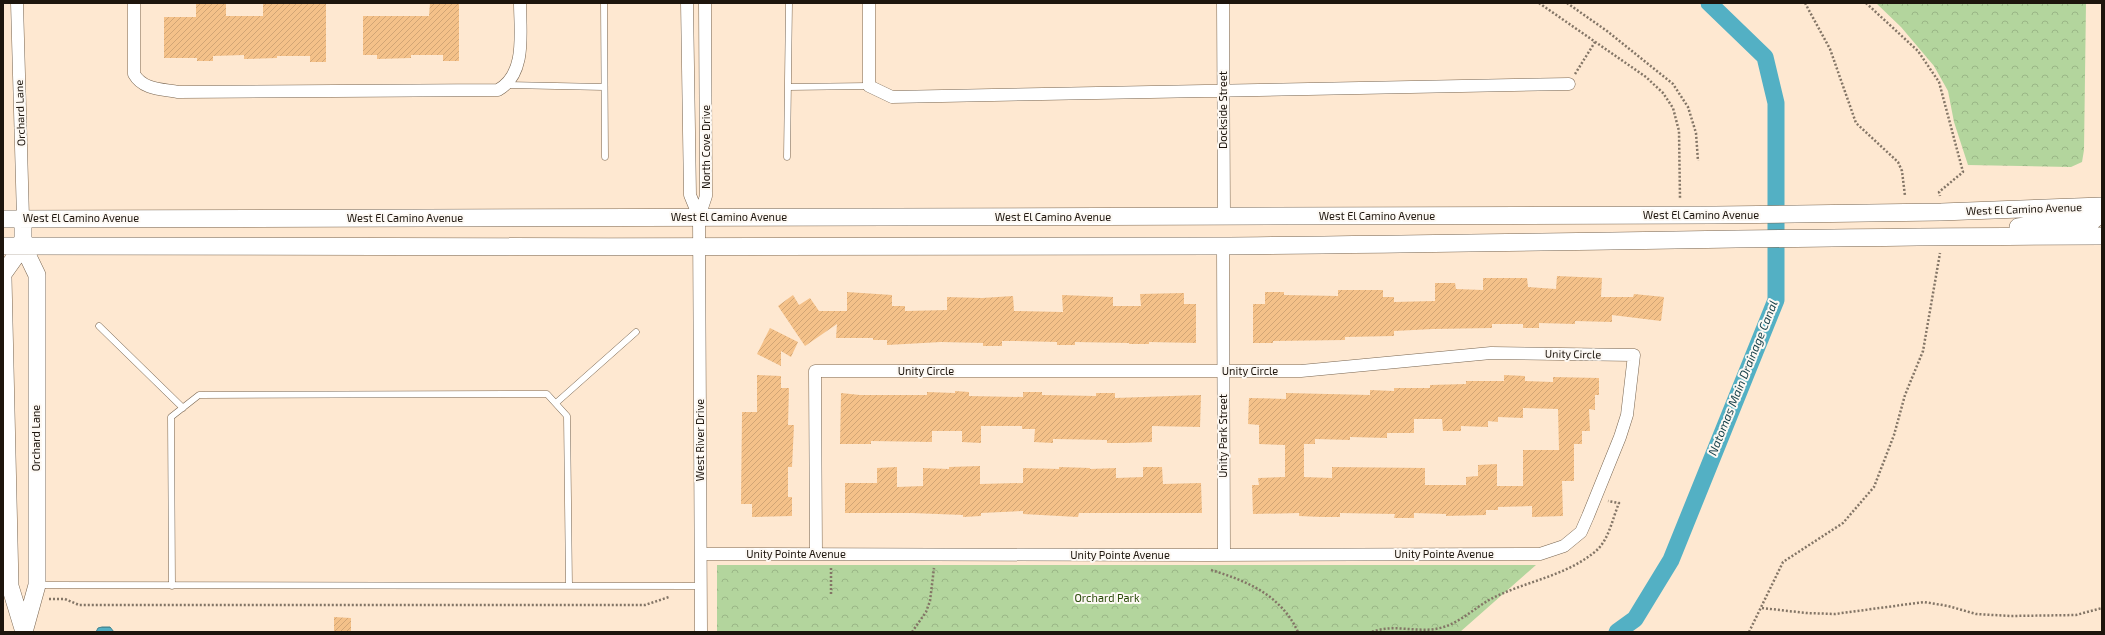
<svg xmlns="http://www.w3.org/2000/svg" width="2105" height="635" font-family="'Exo 2',sans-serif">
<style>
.park{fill:url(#park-crowns)}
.water{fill:url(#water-rules);stroke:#43828d}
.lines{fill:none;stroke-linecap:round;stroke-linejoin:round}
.canal{stroke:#53b0c4;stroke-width:17}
.building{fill:url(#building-hatch);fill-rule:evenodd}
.lane-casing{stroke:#786550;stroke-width:7}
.street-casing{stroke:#786550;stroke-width:13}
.secondary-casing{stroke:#786550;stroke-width:18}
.path{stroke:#837566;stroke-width:2.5;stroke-dasharray:2 2;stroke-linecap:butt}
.lane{stroke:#fff;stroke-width:6}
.street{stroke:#fff;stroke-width:12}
.secondary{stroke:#fff;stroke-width:17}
.labels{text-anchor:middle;stroke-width:4;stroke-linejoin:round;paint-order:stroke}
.street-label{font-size:11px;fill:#1d150d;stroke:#fdf9f4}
.park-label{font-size:11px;fill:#2b4b0b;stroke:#fdf9f4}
.water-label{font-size:12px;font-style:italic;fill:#133e47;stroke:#fdf9f4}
</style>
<defs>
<pattern id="park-crowns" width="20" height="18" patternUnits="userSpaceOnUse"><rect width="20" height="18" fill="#b3d59d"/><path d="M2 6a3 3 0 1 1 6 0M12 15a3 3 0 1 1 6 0" fill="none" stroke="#9ab686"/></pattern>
<pattern id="water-rules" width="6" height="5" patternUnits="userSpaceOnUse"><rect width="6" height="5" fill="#53b0c4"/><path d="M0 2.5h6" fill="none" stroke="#4896a7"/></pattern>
<pattern id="building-hatch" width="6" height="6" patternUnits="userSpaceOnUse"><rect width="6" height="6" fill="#f4c189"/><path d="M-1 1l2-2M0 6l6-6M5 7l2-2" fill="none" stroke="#d1a575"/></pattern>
</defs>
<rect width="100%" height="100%" fill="#fee8d1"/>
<path class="park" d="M1876,3H2086L2084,150L2082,162L2071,167L1968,165L1954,122L1948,91L1934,66L1901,27Z
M717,565H1536L1460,632H717Z"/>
<path class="water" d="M102,627H110L114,632H96L98,628Z"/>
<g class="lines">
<path class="canal" d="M1617,632L1635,619L1671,560L1776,300V103L1765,57L1709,3"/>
</g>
<path class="building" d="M196,3H226V16H263V3H326V62H310V56H277V58L244,59V55L213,56V61H197V58H164V17H196Z
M430,3H459V61H443V55H411V58L377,59V55H363V16H429Z
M1557,276L1602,278L1601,297H1633L1634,294L1664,297L1661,321L1612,315V322L1575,321V324L1539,323V328H1523V324H1492V328L1433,329L1394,331V336L1345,337V340L1273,341V343H1253V304H1265V292H1284V295L1338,296V290H1383V297H1394V302L1435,301V283H1455L1456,289L1483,290V278H1527L1528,287L1556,289Z
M847,292L892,295V306H905V311L947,310V297L982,298L1013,296L1014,311L1063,312L1062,295L1113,297V306H1141L1140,294L1184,293V304H1196V343L1149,342V344H1129V343L1075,342V345H1057V342L1016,341H1002V346H983V343L941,342L887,345V340H873V338H836L837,324L805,346L778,306L793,295L799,305L810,298L819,311H847Z
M770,328L798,342L791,357L781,351V366L757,354Z
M757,375L781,376V388H789L788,425H794L792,467H788V497H792V516L752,517V504H741L742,412H757Z
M1504,375L1525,376V381L1553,382V377L1599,378V395H1595V410L1589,409L1590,431H1582V444H1574V481H1562L1563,516L1532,517V506L1498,507V510H1486V515L1446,516V514L1414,513V518H1394L1395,514L1340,513V517H1322L1299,516V513L1253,514L1252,485H1259L1258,478L1285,477V445L1259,444V425L1248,424L1249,398L1286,399V393L1370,395V390L1394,391V388H1430V385L1466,384V381H1504ZM1523,408L1558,409L1559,450H1523V486H1497V464L1478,465V476L1466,477V485H1425V468L1332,467V478L1304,477V444H1315V439L1350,440V437L1387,438V433H1414V419H1442L1443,431H1461V426L1488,427V421L1498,422V417L1523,418Z
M955,391L969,392V396L1023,397V392H1042V395L1096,396V393H1115V398L1201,395L1200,427L1152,426V442L1126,443H1107V440L1053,439V443L1034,442L1035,429H1022V426H981V443L962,442V431H932V442L871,441V444H840L841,393L860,395H927V392L955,393Z
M980,466V484L1023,483V468L1059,469V467L1090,468V469L1116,468V478L1143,477V467H1162L1163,484L1201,483L1202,513H1079L1078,517L1023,514V511L981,513V516L963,517V515L912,513H845V483H877V468L897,467V487L923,486V468L949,469V467Z
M334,617L351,618V632H334Z"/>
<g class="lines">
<defs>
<path id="lane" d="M604,3L605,157
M507,85L604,87
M788,87L869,86
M787,157L789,3
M99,326L183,408
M556,403L636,332
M38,585L701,586
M172,586L171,417L199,395L547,394L567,416L569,586"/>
<path id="street" d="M17,3L23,218
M134,3V74C143,90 162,89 178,92L498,90C527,74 520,32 520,3
M687,3L690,195L699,217
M869,3V86L892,97L1569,84
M1223,3L1224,217
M1223,245L1224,555
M701,554L1208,555L1540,554L1564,546L1581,532L1588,516L1620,437L1627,415L1634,355L1491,353L1301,371H815L816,554
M701,632L699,217L706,196L705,3"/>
<path id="secondary" d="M23,218V246L37,275V585L24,632
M3,219L1715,215L1941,212L2102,206
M2018,227L2044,223H2090L2102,213
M3,246C407,246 812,248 1216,246C1511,244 1807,236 2102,236
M3,274L23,246
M3,278L10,586L24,632"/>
</defs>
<use href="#lane" class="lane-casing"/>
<use href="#street" class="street-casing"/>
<use href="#secondary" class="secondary-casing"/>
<path class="path" d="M1539,3L1646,77L1663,93L1673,108L1679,131L1680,199
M1567,3L1607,31L1673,84L1688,107L1696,133L1698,161
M1805,3L1830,49L1856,123L1898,162L1902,171L1905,196
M1866,3L1918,51L1939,82L1963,172L1939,192L1940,196
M1575,74L1595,42
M1211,570C1247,581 1281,595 1298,632
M831,594V566
M49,599H65L79,605H645L669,597
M1762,608L1806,613L1835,614L1924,602L1948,606L1976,614L2011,616L2076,615L2102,608
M912,632L926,612L930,601L934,568
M1372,632C1392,624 1415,632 1435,629C1456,626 1472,610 1489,600C1524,581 1566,577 1597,550C1609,539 1613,517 1619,503L1608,501
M1749,632L1783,562L1843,523L1874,487L1894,435L1905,395L1923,351L1940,253"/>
<use href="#lane" class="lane"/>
<use href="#street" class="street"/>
<use href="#secondary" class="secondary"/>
</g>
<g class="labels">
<g class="street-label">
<text transform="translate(1223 110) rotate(-90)" y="4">Dockside Street</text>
<text transform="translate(20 113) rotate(-92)" y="4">Orchard Lane</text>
<text transform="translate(706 147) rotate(-90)" y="4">North Cove Drive</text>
<text transform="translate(2024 209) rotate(-2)" y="4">West El Camino Avenue</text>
<text x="1701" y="219">West El Camino Avenue</text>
<text x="1377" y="220">West El Camino Avenue</text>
<text x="729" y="221">West El Camino Avenue</text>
<text x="1053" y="221">West El Camino Avenue</text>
<text x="81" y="222">West El Camino Avenue</text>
<text x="405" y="222">West El Camino Avenue</text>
<text transform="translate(1573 354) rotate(1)" y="4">Unity Circle</text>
<text x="926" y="375">Unity Circle</text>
<text x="1250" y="375">Unity Circle</text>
<text transform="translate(1223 436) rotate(-90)" y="4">Unity Park Street</text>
<text transform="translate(36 438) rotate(-90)" y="4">Orchard Lane</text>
<text transform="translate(700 440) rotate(-90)" y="4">West River Drive</text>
<text x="796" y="558">Unity Pointe Avenue</text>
<text x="1444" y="558">Unity Pointe Avenue</text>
<text x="1120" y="559">Unity Pointe Avenue</text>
</g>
<g class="park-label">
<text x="1107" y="602">Orchard Park</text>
</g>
<g class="water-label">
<text transform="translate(1743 378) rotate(-68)" y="4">Natomas Main Drainage Canal</text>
</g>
</g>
<rect width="2105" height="635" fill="none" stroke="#1d150d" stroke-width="8"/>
</svg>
